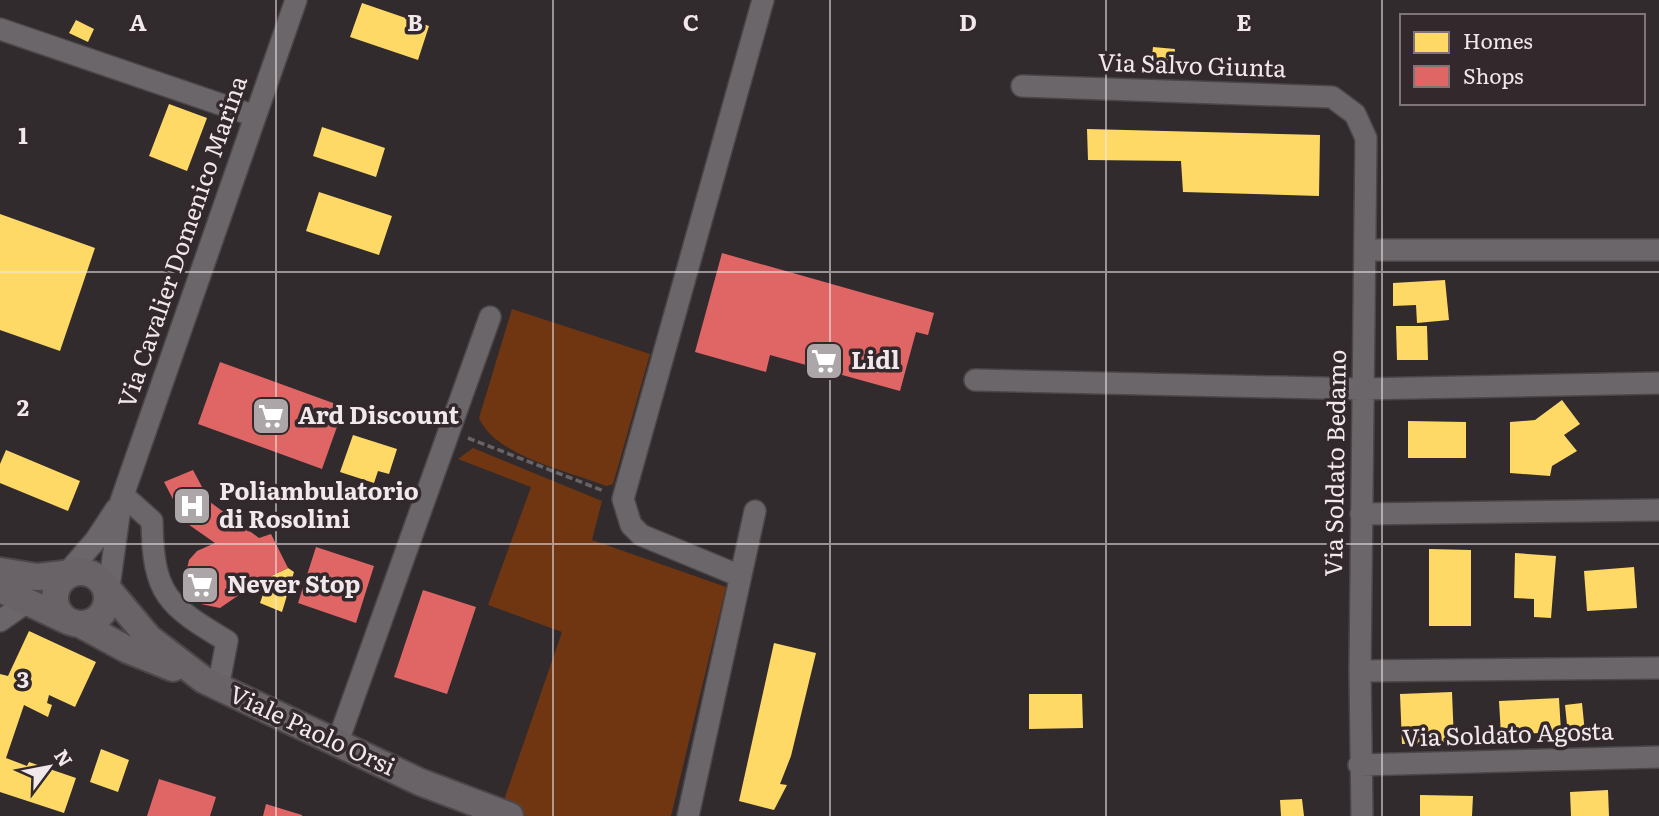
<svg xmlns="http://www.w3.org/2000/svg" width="1659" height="816" font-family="Literata,serif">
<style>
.green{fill:#703611}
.homes{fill:#ffd966}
.shops{fill:#e06666}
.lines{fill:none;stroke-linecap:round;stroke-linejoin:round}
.minor-casing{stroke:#4c4649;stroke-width:24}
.major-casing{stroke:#4c4649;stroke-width:30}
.path{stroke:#676365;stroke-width:3.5;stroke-dasharray:7 3.5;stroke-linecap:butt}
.minor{stroke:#6b6669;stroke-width:21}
.major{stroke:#696267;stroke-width:26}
.grid{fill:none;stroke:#f0e8eb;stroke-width:2;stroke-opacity:0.55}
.labels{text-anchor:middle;stroke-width:7;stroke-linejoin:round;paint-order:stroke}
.street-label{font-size:24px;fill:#f0e8eb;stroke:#33292d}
.poi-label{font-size:24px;font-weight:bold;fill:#f0e8eb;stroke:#33292d;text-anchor:start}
.grid-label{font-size:23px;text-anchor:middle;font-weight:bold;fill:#f0e8eb;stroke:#33292d;stroke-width:7;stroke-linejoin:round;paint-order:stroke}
</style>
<rect width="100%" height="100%" fill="#312b2e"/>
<path class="green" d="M512,309L650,354L613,484L606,486C570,472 495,456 479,418Z
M473,448L602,501L592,540L726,587L671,816H524L502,806L562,632L488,605L531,487L458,459Z"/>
<path class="homes" d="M362,3L429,26L418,60L350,37Z
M76,20L94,29L88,42L69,33Z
M1153,47L1175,49L1173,67L1151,65Z
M169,104L207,118L187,171L149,156Z
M322,127L385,148L376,177L313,156Z
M1087,129L1320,135L1319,196L1183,192L1181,161L1088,160Z
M319,192L392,216L379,255L306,231Z
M0,214L95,248L60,351L0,330Z
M1445,280L1449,320L1417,323L1416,305L1393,306V283Z
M1396,326H1427L1428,360H1397Z
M1562,400L1580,424L1564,435L1577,451L1552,466L1550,476L1510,473V422L1535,420Z
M1408,421L1466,422V458H1408Z
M353,435L397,449L389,474L378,471L374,483L340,472Z
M6,450L80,481L68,511L0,483V464Z
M1429,549L1471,550V626H1429Z
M1515,553L1556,556L1551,618L1534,617V599L1514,598Z
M1634,567L1637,608L1587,611L1584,571Z
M288,568L294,572L282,612L260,603L269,577Z
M29,631L96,662L75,707L49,695L47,703L52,705L48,717L24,705L6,758L27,766L29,762L76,778L64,813L0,792V674L8,676Z
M774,643L816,653L791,756L780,784L787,785L774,810L739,801Z
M1452,692L1454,742L1402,744L1400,694Z
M1029,694H1082L1083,728L1029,729Z
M1559,698L1561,732L1501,735L1499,701Z
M1582,703L1585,733L1568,735L1565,705Z
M101,749L129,760L118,792L90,782Z
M1608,790L1609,816H1571L1570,792Z
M1420,795L1473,796L1472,816H1420Z
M1302,799L1304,816H1281L1280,800Z"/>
<path class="shops" d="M722,253L934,313L928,335L916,332L900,391L770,355L766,372L695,352Z
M220,362L344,407L322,469L198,424Z
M193,470L210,502L259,538L271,534L288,568L248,587L244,584L239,595L220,608L196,603L188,594L184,582L189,560L197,551L215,543L185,522L164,482Z
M316,547L374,566L356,623L298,603Z
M423,590L476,607L447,694L394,677Z
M159,779L216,797L210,816H147Z
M266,804L302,815V816H263Z"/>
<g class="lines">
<defs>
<path id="minor" d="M0,29L255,116
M1022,86L1332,97L1355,114L1366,138L1360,671L1362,816
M1366,250H1659
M975,380L1362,389L1659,383
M123,495L152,521C153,595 167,605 227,641L218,688
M1361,514L1659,510
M740,576L641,535L631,525L623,499L763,0
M61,580L95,541L116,509
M107,601L121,501L296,0
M0,621L27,602
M1360,671L1659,668
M337,744L490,317
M1359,765L1659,757
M688,816L755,511"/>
<path id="major" d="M0,571L37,577L73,573
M55 598a26 26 0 1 1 52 0a26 26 0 1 1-52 0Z
M102,582L149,638L204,680L420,782L510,816
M0,589L68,621
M80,624L128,650L173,668"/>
</defs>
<use href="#minor" class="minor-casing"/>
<use href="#major" class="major-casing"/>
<path class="path" d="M468,438L604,491"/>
<use href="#minor" class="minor"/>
<use href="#major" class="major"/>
</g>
<path class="grid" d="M276,0V816M553,0V816M830,0V816M1106,0V816M1382,0V816M0,272H1659M0,544H1659"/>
<defs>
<symbol id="supermarket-square" viewBox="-11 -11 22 22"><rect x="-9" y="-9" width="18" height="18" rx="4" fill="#ada6a9" stroke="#33292d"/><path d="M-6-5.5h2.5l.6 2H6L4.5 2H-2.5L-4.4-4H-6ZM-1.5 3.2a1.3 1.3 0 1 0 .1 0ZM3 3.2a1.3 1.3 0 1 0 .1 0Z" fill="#fff"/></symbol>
<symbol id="hospital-square" viewBox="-11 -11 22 22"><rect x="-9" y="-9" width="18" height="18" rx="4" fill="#ada6a9" stroke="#33292d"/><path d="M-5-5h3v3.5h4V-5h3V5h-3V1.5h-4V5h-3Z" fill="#fff"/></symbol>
</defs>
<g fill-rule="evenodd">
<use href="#supermarket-square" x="802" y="339" width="44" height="44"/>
<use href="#supermarket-square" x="249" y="394" width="44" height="44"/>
<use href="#hospital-square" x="170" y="484" width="44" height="44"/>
<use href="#supermarket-square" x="178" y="563" width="44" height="44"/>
</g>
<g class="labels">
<g class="street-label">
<text transform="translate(1192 66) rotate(2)" y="8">Via Salvo Giunta</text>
<text transform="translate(183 242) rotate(-71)" y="8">Via Cavalier Domenico Marina</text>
<text transform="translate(1336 463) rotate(-89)" y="8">Via Soldato Bedamo</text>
<text transform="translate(312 731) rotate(25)" y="8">Viale Paolo Orsi</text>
<text transform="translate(1508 735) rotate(-2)" y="8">Via Soldato Agosta</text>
</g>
<g class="poi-label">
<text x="851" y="369">Lidl</text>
<text x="298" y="424">Ard Discount</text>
<text x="219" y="500">Poliambulatorio<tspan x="219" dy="28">di Rosolini</tspan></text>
<text x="227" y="593">Never Stop</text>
</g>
</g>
<g class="grid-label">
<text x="138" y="31">A</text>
<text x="415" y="31">B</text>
<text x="691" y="31">C</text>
<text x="968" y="31">D</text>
<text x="1244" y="31">E</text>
<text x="23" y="144">1</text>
<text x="23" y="416">2</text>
<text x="23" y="688">3</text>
</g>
<rect x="1400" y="14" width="245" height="91" fill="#33292d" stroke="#7f7579" stroke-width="2"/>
<rect x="1414" y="32" width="35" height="21" fill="#ffd966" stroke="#7f7579" stroke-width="2"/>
<text x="1463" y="49" font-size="21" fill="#f0e8eb">Homes</text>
<rect x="1414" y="66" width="35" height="21" fill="#e06666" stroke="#7f7579" stroke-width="2"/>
<text x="1463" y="84" font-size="21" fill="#f0e8eb">Shops</text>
<g transform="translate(49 767) rotate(58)" stroke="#33292d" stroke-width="5" paint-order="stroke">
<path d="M0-5L12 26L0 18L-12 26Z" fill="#f0e8eb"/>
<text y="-10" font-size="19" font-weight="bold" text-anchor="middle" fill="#f0e8eb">N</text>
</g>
</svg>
